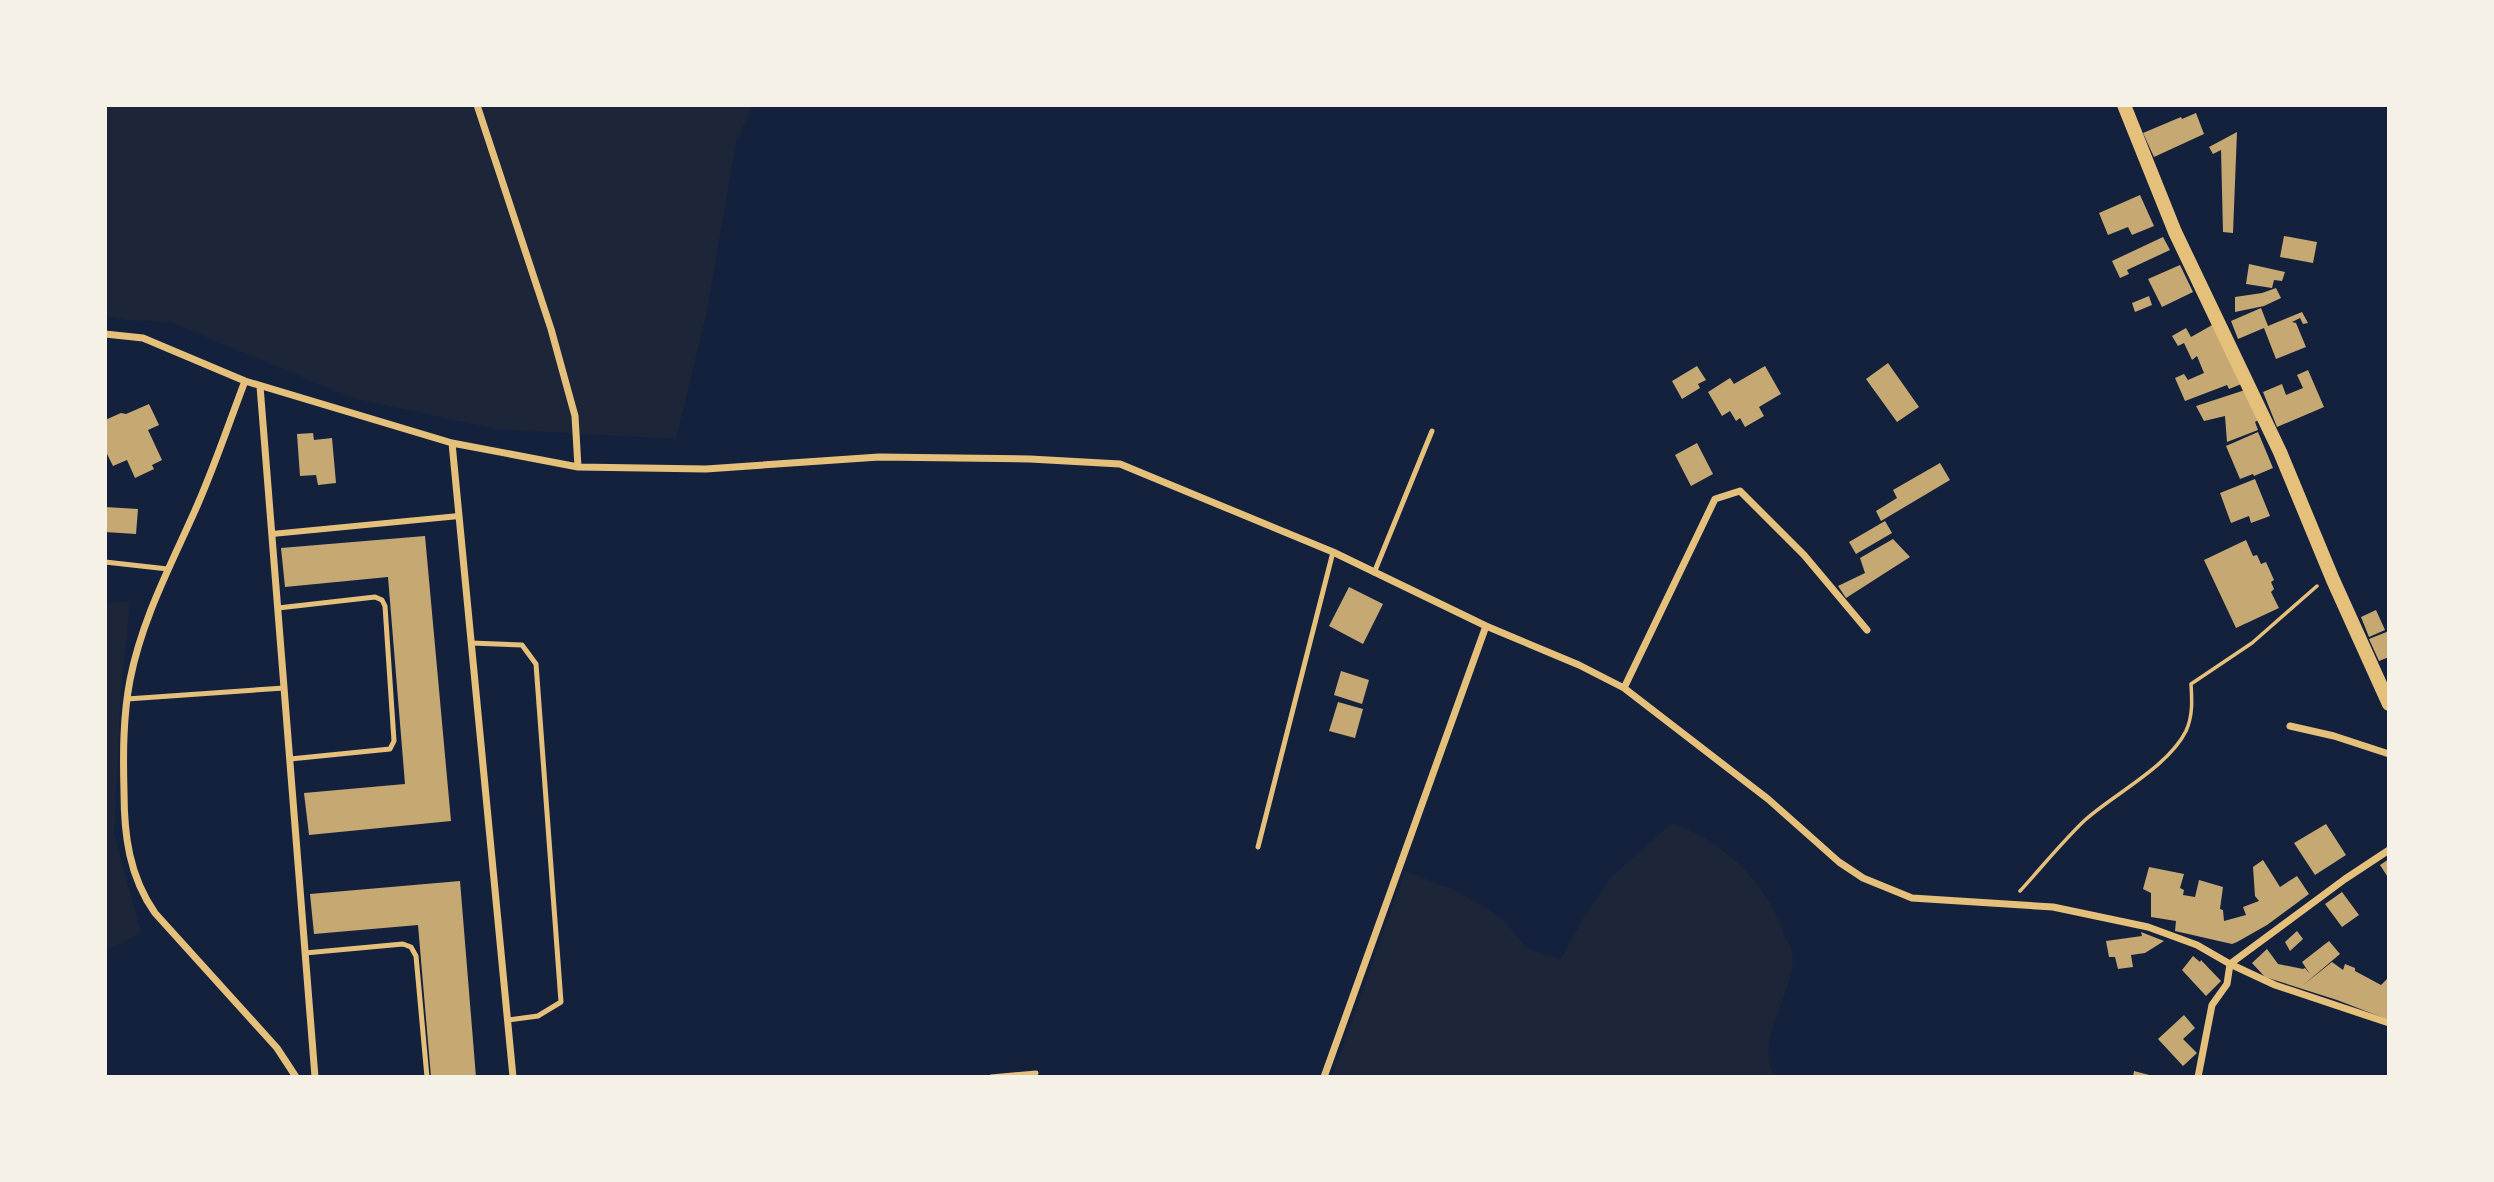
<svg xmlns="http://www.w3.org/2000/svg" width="2494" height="1182" font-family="'PT Sans Narrow',sans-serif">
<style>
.green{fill:#1d2539}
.building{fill:#c6a872}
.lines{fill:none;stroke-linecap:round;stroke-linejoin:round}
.path{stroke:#e5c07b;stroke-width:3.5}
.service{stroke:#e5c07b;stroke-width:5}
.pedestrian{stroke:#e5c07b;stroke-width:6}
.minor{stroke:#e5c07b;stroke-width:7}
.secondary{stroke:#e5c07b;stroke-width:14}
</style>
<rect width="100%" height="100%" fill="#14213d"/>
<path class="green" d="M105,105H753L736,142L707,311L676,439L496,429L352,398L170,322L127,320L105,316Z
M130,601L120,705L114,834L141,933L105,951V604Z
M1672,823C1724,842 1765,881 1784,933C1787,940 1793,950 1793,958C1792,998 1754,1038 1775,1077H1332L1405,871L1457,891L1502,918L1528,949L1561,959L1582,920L1611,877Z"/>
<path class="building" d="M2196,113L2204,134L2154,157L2143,133L2181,117L2182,119Z
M2237,132L2233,233L2223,232L2221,150L2213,154L2209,147Z
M2140,195L2154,226L2132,235L2128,227L2108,235L2099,213Z
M2284,236L2317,242L2313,263L2280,257Z
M2163,237L2170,250L2127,270L2129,274L2120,278L2112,261Z
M2249,264L2285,272L2282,281L2274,280L2272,288L2246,284Z
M2180,265L2193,292L2162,307L2148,279Z
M2276,288L2281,298L2264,306L2235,312V297L2262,293Z
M2149,296L2152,305L2135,312L2132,303Z
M2261,308L2268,326L2302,312L2308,323L2303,324L2300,318L2292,322L2296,323L2306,347L2276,359L2264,328L2238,339L2231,321Z
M2214,324L2244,383L2229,389L2227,385L2185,401L2175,378L2184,374L2188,380L2204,373L2197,356L2192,360L2184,343L2178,346L2172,336L2186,328L2191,337Z
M1888,363L1919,407L1897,422L1866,379Z
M1697,366L1706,380L1698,384L1700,388L1682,399L1672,381Z
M1765,366L1781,394L1759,407L1764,416L1745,427L1740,418L1736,421L1730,411L1722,416L1708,392L1730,378L1734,384Z
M2308,370L2324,407L2277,427L2263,392L2282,384L2286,395L2303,388L2297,375Z
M2245,390L2258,420L2255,422L2258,430L2227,442L2225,416L2204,421L2196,406Z
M149,404L159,425L148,430L162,460L152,465L154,469L135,478L127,460L113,466L105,450V420L121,413L126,414Z
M2258,432L2273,468L2254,476L2253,474L2240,479L2226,446Z
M313,433L314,440L332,438L336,483L318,485L316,475L300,476L297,434Z
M1697,443L1713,474L1691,486L1675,455Z
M1940,463L1950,480L1881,521L1876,511L1897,498L1893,490Z
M2255,479L2270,516L2251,523L2249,516L2231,523L2220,493Z
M105,507L138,509L136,534L105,532Z
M1885,521L1892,533L1856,554L1849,542Z
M425,536L451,821L309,835L304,793L405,784L388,577L285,587L281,548Z
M1893,539L1910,557L1846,598L1838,586L1865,573L1860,558Z
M2246,540L2253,556L2257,555L2261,564L2266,562L2274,580L2271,582L2274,589L2271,592L2279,608L2236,628L2204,560Z
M1349,587L1383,604L1363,644L1329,626Z
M2376,610L2385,630L2369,637L2361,617Z
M2389,631V657L2379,661L2369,639Z
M1341,671L1369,680L1362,704L1334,695Z
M1338,702L1363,709L1355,738L1329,731Z
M2326,824L2346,855L2315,875L2294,843Z
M2389,859V879L2380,865Z
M2263,860L2280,887L2297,876L2309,894L2267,925L2237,942L2232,944L2175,931L2176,921L2151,917V893L2143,889L2149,867L2184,874L2180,888L2184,890L2183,895L2195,897L2199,880L2223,887L2220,909L2223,910L2224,921L2246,915L2243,907L2259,901L2255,896L2253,867Z
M460,881L476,1077H431L418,925L314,934L310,894Z
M2342,892L2359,915L2342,927L2325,904Z
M2297,931L2303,939L2290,951L2285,942Z
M2141,932L2164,941L2145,953L2131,955L2133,967L2118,969L2115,957H2109L2106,941L2142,936Z
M2329,941L2340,954L2302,986L2332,962L2343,970L2345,964L2355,968V971L2381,985L2389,977V1020L2337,1000L2265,977L2252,963L2267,949L2278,964L2303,969L2305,968L2310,974L2302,962Z
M2193,956L2200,962L2201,960L2221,981L2206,996L2182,970Z
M2184,1015L2195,1028L2183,1039L2197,1053L2183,1066L2158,1039Z
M2134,1071L2153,1076L2152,1077H2133Z"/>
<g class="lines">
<path class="path" d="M2020,891C2041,868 2062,842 2085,820C2114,794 2168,767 2186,731C2193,716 2192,699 2191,684L2252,643L2317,586"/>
<path class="service" d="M105,562L168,569
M1374,573L1432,431
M278,608L375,597L382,600L385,606L394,741L390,749L290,759
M471,643L522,645L536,664L561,1002L538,1016L508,1020
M127,699L284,688
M1258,847L1333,552
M305,953L403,944L411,947L416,956L427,1077
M991,1077L1036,1073"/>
<path class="pedestrian" d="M272,534L459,516"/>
<path class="minor" d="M477,105L551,329L575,416L578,467
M105,334L143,338L245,381L452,443L578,467L706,469L879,457L1030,459L1120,464L1333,552L1486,626L1579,665L1624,688L1768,799L1839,862L1863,878L1912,898L2053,907L2148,927L2197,945L2230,964L2275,985L2389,1023
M245,381C229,423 215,465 197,506C172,563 142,618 130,680C123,717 123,754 124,791C124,835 129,876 155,913L277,1048L296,1077
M260,386L315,1077
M452,443L513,1077
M1624,688L1715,499L1740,491L1804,555L1867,630
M2290,726L2334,736L2389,754
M1324,1077L1486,626
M2198,1077L2212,1005L2227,984L2230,964L2345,879L2389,850"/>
<path class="secondary" d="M2124,105L2175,232L2280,452L2333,580L2389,704"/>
</g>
<rect width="2494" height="1182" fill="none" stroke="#f6f1e7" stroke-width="214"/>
</svg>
